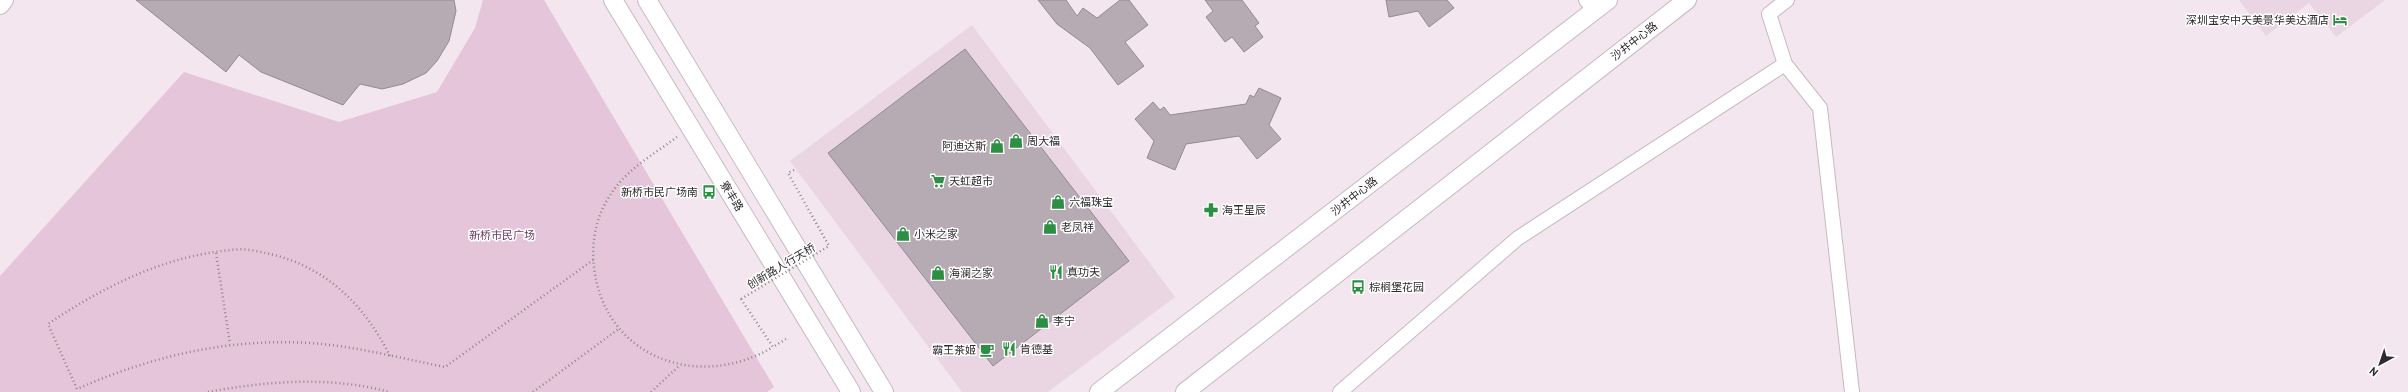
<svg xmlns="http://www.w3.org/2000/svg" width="2408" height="392" font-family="'PT Sans','Noto Sans SC',sans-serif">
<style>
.built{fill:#ead6e2}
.green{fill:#e5c5d9}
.building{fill:#b7abb3;stroke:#958a91}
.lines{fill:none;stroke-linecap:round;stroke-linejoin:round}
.minor-casing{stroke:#c6bac1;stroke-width:16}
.tertiary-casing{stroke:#c6bac1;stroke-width:20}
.path{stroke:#91888e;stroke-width:2.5;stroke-dasharray:1 3;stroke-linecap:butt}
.minor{stroke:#fff;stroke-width:14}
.tertiary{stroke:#fff;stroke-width:18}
.path-bridge{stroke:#91888e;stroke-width:2.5;stroke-dasharray:1 3;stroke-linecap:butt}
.labels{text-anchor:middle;stroke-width:3;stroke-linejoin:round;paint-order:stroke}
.poi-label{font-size:11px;fill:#2f2a2d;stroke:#fff;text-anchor:start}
.street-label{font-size:11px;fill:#2f2a2d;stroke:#fff}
.park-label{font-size:11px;fill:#6e3b5e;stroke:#fff}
</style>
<rect width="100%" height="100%" fill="#f3e6ee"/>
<path class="built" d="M2239,0H2385L2336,37L2309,3L2266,36Z
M972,25L1175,297L1048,392H962L790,161Z"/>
<path class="green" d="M483,0H544L774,387L767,392H0V276L184,72L339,122L437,92L475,28Z"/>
<path class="building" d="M136,0H454L456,11L449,41L437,61L426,73L403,84L382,89L360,84L343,105L261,72L239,55L226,72Z
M1038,0H1066L1077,16L1083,8L1097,18L1120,0H1129L1148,25L1125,42L1144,66L1118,85L1090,48L1057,24Z
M1205,0H1242L1259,23L1255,26L1263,37L1244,52L1232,37L1225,42L1206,17L1213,11Z
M1386,0H1447L1454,8L1429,27L1418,11L1389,17Z
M965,49L1129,261L993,366L828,153Z
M1259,88L1281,98L1269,125L1281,139L1257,159L1239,136L1186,144L1175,170L1147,158L1154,141L1135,119L1153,102L1160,110L1164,107L1170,115L1246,104L1250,95L1254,97Z"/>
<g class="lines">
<defs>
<path id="minor" d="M1586,0L1594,10
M1787,0L1769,14L1785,64L1820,108L1852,392
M1340,392L1518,238L1785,64"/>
<path id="tertiary" d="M613,0L851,392
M647,0L884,392
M0,5L4,0
M1099,392L1608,0
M1185,392L1687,0"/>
</defs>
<use href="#minor" class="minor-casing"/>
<use href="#tertiary" class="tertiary-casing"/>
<path class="path" d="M677,137C653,155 625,170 609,197C596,217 591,243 594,267C604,357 698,392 773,347
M794,170L788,173L829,246
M216,253L230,344
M741,299L773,347L786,339
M390,356C365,306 327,267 270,254C258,251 244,248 231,250C164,256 103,287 48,324L77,389C152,356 228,338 310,343C355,346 400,358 445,367L593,260
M208,392C266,381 332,376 389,392
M533,392L620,328
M651,392L679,366"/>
<use href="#minor" class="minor"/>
<use href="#tertiary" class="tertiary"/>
<path class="path-bridge" d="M741,299L829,246"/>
</g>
<defs>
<symbol id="hotel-bare" viewBox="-9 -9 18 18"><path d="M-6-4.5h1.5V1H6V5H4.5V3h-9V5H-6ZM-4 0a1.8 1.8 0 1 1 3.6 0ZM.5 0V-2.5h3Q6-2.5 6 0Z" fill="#2c8f44" stroke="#fff" stroke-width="2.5" paint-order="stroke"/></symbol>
<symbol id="shop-bare" viewBox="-9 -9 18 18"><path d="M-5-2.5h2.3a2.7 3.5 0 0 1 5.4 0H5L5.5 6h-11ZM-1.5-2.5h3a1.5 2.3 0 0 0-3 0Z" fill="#2c8f44" stroke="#fff" stroke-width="2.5" paint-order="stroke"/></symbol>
<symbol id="supermarket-bare" viewBox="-9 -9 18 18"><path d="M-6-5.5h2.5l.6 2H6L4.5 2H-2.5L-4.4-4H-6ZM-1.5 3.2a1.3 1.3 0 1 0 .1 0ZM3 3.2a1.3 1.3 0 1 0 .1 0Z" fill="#2c8f44" stroke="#fff" stroke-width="2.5" paint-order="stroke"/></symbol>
<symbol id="bus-bare" viewBox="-9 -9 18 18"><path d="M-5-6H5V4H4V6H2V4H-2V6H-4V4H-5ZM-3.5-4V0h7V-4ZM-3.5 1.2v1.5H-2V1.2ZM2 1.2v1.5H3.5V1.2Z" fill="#2c8f44" stroke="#fff" stroke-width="2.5" paint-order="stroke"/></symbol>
<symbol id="pharmacy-bare" viewBox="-9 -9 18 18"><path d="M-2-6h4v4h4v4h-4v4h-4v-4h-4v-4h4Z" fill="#2c8f44" stroke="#fff" stroke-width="2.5" paint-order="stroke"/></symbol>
<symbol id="restaurant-bare" viewBox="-9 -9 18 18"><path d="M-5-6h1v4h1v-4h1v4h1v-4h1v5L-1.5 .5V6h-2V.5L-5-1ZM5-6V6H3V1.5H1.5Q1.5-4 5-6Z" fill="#2c8f44" stroke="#fff" stroke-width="2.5" paint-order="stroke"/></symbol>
<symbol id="cafe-bare" viewBox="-9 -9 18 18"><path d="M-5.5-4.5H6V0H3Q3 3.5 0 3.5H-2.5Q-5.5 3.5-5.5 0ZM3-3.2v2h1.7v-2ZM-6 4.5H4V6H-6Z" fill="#2c8f44" stroke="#fff" stroke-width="2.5" paint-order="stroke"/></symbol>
</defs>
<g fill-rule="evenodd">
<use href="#hotel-bare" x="2330" y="10" width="20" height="20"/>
<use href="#shop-bare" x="1006" y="131" width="20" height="20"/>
<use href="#shop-bare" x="987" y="136" width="20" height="20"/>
<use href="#supermarket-bare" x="928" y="171" width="20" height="20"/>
<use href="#bus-bare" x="699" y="182" width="20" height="20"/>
<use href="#shop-bare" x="1048" y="192" width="20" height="20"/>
<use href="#pharmacy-bare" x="1201" y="200" width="20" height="20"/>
<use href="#shop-bare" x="1040" y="217" width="20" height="20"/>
<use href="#shop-bare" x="893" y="224" width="20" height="20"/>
<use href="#restaurant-bare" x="1046" y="262" width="20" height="20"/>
<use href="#shop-bare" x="928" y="263" width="20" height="20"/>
<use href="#bus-bare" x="1348" y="277" width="20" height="20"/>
<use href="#shop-bare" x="1032" y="311" width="20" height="20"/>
<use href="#restaurant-bare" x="999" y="339" width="20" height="20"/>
<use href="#cafe-bare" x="977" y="340" width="20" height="20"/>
</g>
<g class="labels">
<g class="poi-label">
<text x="2329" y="24" text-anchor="end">深圳宝安中天美景华美达酒店</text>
<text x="1027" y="145">周大福</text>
<text x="986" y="150" text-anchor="end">阿迪达斯</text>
<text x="949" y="185">天虹超市</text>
<text x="698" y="196" text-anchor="end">新桥市民广场南</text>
<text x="1069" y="206">六福珠宝</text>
<text x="1222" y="214">海王星辰</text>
<text x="1061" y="231">老凤祥</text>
<text x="914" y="238">小米之家</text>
<text x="1067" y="276">真功夫</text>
<text x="949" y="277">海澜之家</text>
<text x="1369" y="291">棕榈堡花园</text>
<text x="1053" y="325">李宁</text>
<text x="1020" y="353">肯德基</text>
<text x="976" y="354" text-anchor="end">霸王茶姬</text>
</g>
<g class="street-label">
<text transform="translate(1634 41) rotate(-38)" y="4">沙井中心路</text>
<text transform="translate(732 196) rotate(59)" y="4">寮丰路</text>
<text transform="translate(1354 196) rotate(-38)" y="4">沙井中心路</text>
<text transform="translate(781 266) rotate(-31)" y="4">创新路人行天桥</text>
</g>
<g class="park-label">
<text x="502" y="239">新桥市民广场</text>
</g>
</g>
<g transform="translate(2380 364) rotate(220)" stroke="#ffffff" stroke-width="3" paint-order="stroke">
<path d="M0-3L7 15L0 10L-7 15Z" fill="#2f2a2d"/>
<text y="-6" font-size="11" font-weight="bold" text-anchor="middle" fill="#2f2a2d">N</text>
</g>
</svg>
